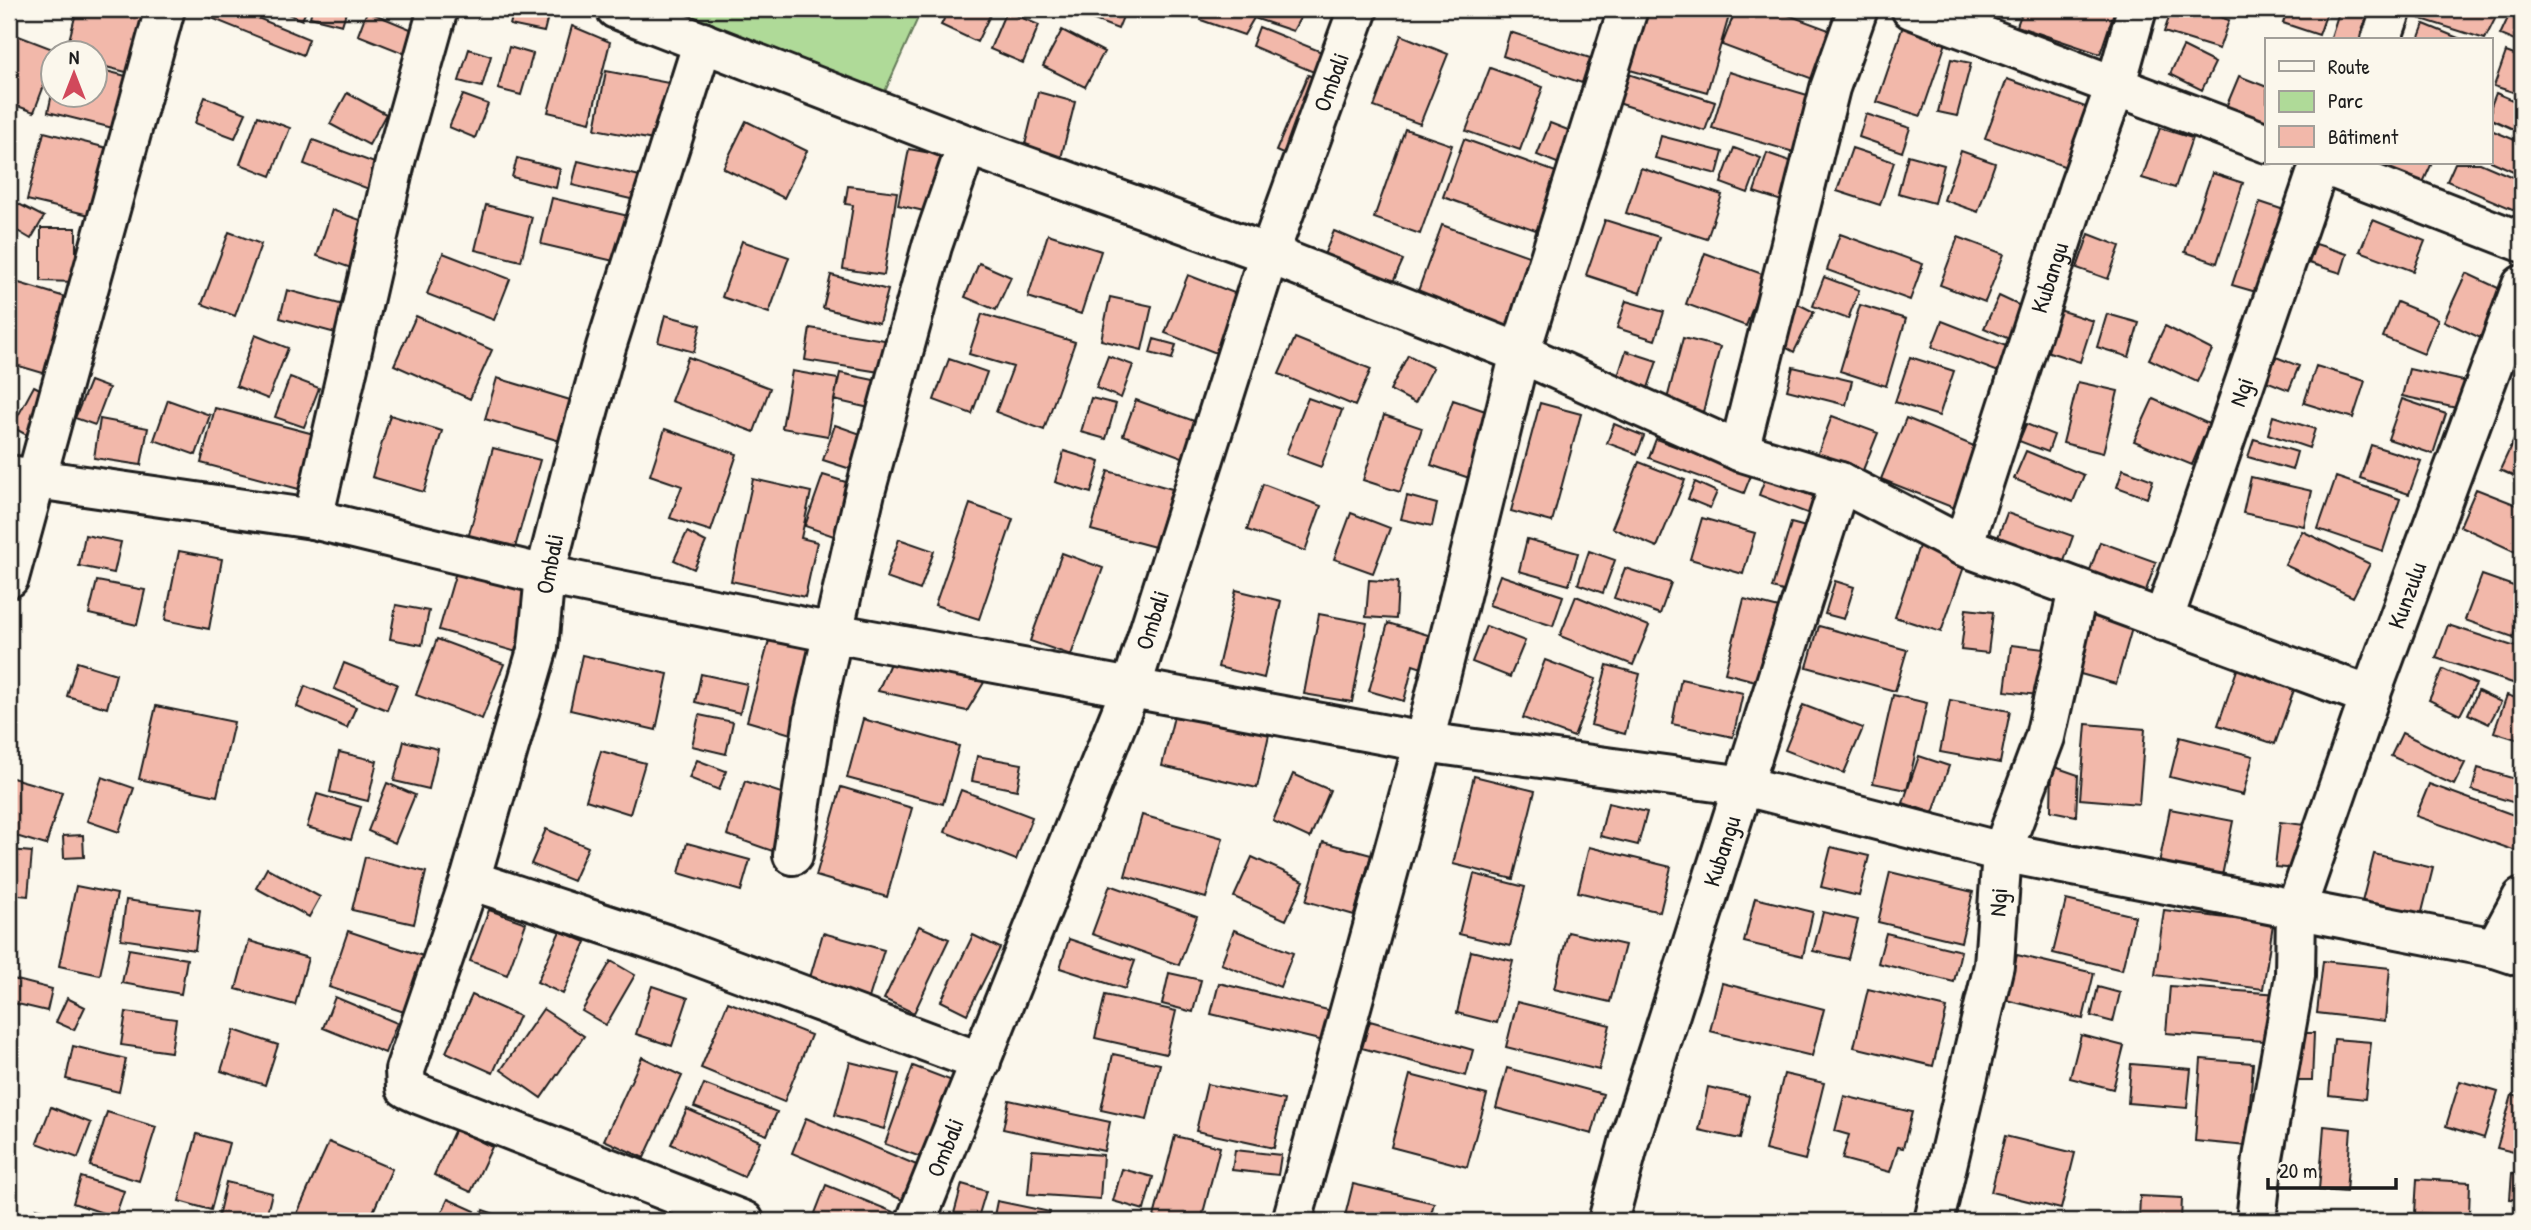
<svg xmlns="http://www.w3.org/2000/svg" width="2531" height="1230" font-family="'Patrick Hand',sans-serif">
<style>
.green{fill:#afda98;stroke:#667b5a;stroke-width:2}
.building{fill:#f2b8aa;stroke:#1c1c1c;stroke-width:2}
.lines{fill:none;stroke-linecap:round;stroke-linejoin:round}
.minor-casing{stroke:#1c1c1c;stroke-width:44}
.minor{stroke:#fbf7ec;stroke-width:38}
.labels{text-anchor:middle;stroke-width:5;stroke-linejoin:round;paint-order:stroke}
.street-label{font-size:24px;fill:#1c1c1c;stroke:#fbf7ec}
</style>
<rect width="100%" height="100%" fill="#fbf7ec"/>
<filter id="ink" filterUnits="userSpaceOnUse"><feTurbulence type="fractalNoise" baseFrequency=".0143" numOctaves="2"/><feDisplacementMap in="SourceGraphic" scale="14" xChannelSelector="R" yChannelSelector="G"/><feConvolveMatrix kernelMatrix="1 2 1 2 8 2 1 2 1" color-interpolation-filters="sRGB"/></filter>
<g filter="url(#ink)">
<path class="green" d="M657,9H922L882,98Z"/>
<path class="building" d="M77,9H159L142,76L94,64V52H66Z
M207,9H236L309,39L303,55L204,15Z
M284,9H307L302,20L283,12Z
M312,9H347L342,25L310,17Z
M514,9L548,16L544,32L510,25Z
M949,9H993L977,42L941,25Z
M1065,9H1126L1118,29Z
M1204,9H1305L1293,31L1254,18L1244,35L1201,20Z
M1647,9H1731L1707,92L1630,70Z
M1736,9H1772L1848,37L1829,85L1722,45Z
M2023,9H2115L2100,54L2017,26Z
M2172,9H2197L2229,20L2219,49L2164,32Z
M2288,9H2328L2319,35L2283,23Z
M2340,9L2377,17L2369,40H2330Z
M2419,9H2500L2485,39L2415,17Z
M2512,9H2522V44L2500,35Z
M367,11L425,35L416,58L358,35Z
M1006,11L1039,25L1023,63L990,49Z
M1905,20L1949,34L1921,116L1877,102Z
M2424,24L2463,40H2418Z
M572,26L610,42L590,122L548,112Z
M1259,27L1337,58L1328,78L1252,46Z
M1062,30L1104,52L1085,87L1043,66Z
M1510,32L1590,58L1582,83L1503,56Z
M16,35L58,51L52,52V64L34,112L9,103V54Z
M1401,35L1448,54L1420,124L1374,107Z
M509,47L533,54L521,95L498,89Z
M2183,47L2215,63L2202,90L2170,74Z
M469,49L491,56L482,87L459,81Z
M2506,52L2522,58V95L2494,86Z
M1951,59L1971,63L1957,116L1938,112Z
M94,68L138,79L125,131L48,112L52,94H94Z
M1490,68L1543,87L1520,150L1466,131Z
M606,71L679,85L669,143L595,129Z
M1729,72L1821,99L1804,155L1712,128Z
M1625,73L1715,102L1705,131L1615,102Z
M1308,75L1328,83L1296,160L1276,151Z
M2239,76L2267,87V129L2224,112Z
M2007,79L2094,110L2072,169L1985,138Z
M1038,92L1075,102L1060,162L1023,153Z
M347,93L386,114L369,145L330,124Z
M2496,93L2522,104V133L2491,119V106Z
M463,95L488,104L475,138L449,127Z
M205,97L246,113L235,138L195,123Z
M1866,114L1910,128L1902,152L1859,137Z
M258,116L290,128L271,176L240,164Z
M746,121L807,151L784,198L723,168Z
M1550,123L1586,137L1572,169L1537,155Z
M2160,128L2192,138L2175,188L2142,178Z
M1405,129L1452,145L1420,234L1374,218Z
M2491,130L2522,143V175L2491,161Z
M44,132L123,152L106,219L27,200Z
M1661,136L1723,152L1717,174L1655,158Z
M1464,139L1567,176L1547,234L1443,197Z
M313,140L388,168L379,193L304,164Z
M1734,148L1761,158L1748,193L1721,183Z
M1852,148L1894,162L1880,205L1837,191Z
M909,149L952,157L941,215L898,205Z
M1961,151L1995,163L1978,212L1944,200Z
M1767,153L1807,167L1794,205L1754,192Z
M1908,155L1944,165L1934,203L1898,193Z
M517,158L560,169L556,188L512,177Z
M578,161L648,178L643,202L572,185Z
M2362,163H2432L2421,187Z
M2455,163H2480L2522,181V199L2517,211L2447,181Z
M1641,168L1722,195L1707,239L1626,213Z
M2212,173L2243,183L2217,263L2185,252Z
M848,186L897,192L884,275L843,269L853,205L845,204Z
M552,198L641,219L631,265L541,244Z
M9,199L44,217L31,239L9,226Z
M2260,202L2290,212L2263,294L2232,285Z
M486,205L532,217L521,261L475,250Z
M332,210L366,222L351,268L317,256Z
M1605,220L1659,237L1640,293L1586,275Z
M2373,220L2425,241L2413,271L2360,251Z
M1442,225L1534,258L1505,338L1413,305Z
M41,228H76V282L41,281Z
M1334,231L1403,260L1386,298L1318,269Z
M229,232L261,244L235,316L202,304Z
M1048,234L1101,251L1081,314L1028,297Z
M1840,234L1923,264L1910,300L1827,270Z
M2089,234L2120,246L2108,279L2077,268Z
M1958,237L2004,254L1985,302L1940,285Z
M742,241L789,257L769,313L722,297Z
M2316,244L2347,254L2341,273L2309,263Z
M443,253L510,279L494,320L427,294Z
M1705,253L1765,275L1746,326L1686,304Z
M979,263L1011,277L996,310L965,297Z
M2466,273L2511,294L2489,342L2444,321Z
M831,275L888,290L879,323L823,308Z
M1188,275L1242,296L1219,354L1165,333Z
M1824,277L1859,290L1848,319L1813,306Z
M9,280L75,300L53,376L9,363Z
M287,290L351,307L343,335L280,318Z
M1999,296L2031,311L2016,342L1984,328Z
M1110,297L1152,306L1142,350L1101,340Z
M1626,301L1664,312L1655,340L1617,328Z
M1792,301L1814,312L1794,352L1772,340Z
M2397,302L2438,319L2424,354L2383,337Z
M1860,305L1906,319L1886,386L1840,371Z
M2056,309L2093,321L2080,362L2043,350Z
M982,314L1075,342L1044,430L996,412L1013,367L969,354Z
M2107,314L2139,323L2129,357L2097,347Z
M665,315L701,325L694,352L658,342Z
M416,316L492,350L470,399L394,365Z
M1942,321L2014,349L2004,374L1932,347Z
M2165,326L2212,350L2197,382L2149,359Z
M810,328L897,342L892,374L805,360Z
M255,335L288,348L268,399L236,386Z
M1295,338L1371,369L1355,406L1279,374Z
M1683,338L1720,347L1703,412L1666,403Z
M1154,339L1176,345L1172,359L1150,353Z
M1626,351L1657,361L1648,388L1617,379Z
M1408,355L1433,368L1415,403L1390,390Z
M1108,356L1133,365L1121,398L1096,388Z
M688,357L770,388L754,432L671,401Z
M1910,357L1954,371L1939,416L1895,402Z
M2276,357L2299,366L2289,390L2266,381Z
M949,359L987,372L972,414L934,400Z
M2316,366L2365,381L2353,418L2304,403Z
M1793,367L1852,381L1846,405L1787,390Z
M2409,369L2468,382L2461,409L2402,396Z
M792,371L838,379L828,436L782,428Z
M840,373L893,384L887,412L834,400Z
M290,377L319,388L304,427L275,417Z
M497,378L580,403L567,443L485,419Z
M90,381L109,388L95,425L75,418Z
M2078,382L2118,391L2103,453L2063,443Z
M34,386L57,398L34,439L12,427Z
M1091,398L1116,404L1106,439L1081,432Z
M1308,398L1342,410L1321,467L1286,454Z
M2153,399L2209,424L2192,465L2134,441Z
M2402,399L2446,414L2433,454L2388,439Z
M168,400L210,415L196,455L154,440Z
M1136,400L1211,427L1198,463L1123,435Z
M1453,400L1503,417L1481,482L1431,465Z
M1540,403L1581,414L1552,522L1511,511Z
M215,408L329,438L314,493L201,463Z
M390,415L442,431L424,492L372,477Z
M1384,415L1422,428L1400,492L1363,480Z
M1832,416L1878,433L1861,475L1816,458Z
M2273,416L2315,429L2309,448L2268,434Z
M1906,418L1979,448L1954,508L1881,479Z
M100,419L148,428L141,465L94,458Z
M1614,424L1644,436L1637,454L1607,443Z
M2026,424L2054,435L2048,452L2019,441Z
M835,425L878,440L866,474L823,460Z
M665,429L737,454L711,531L670,518L682,486L650,475Z
M2519,429L2522,431V480L2500,470Z
M1656,439L1751,475L1744,493L1649,458Z
M2254,439L2297,452L2292,470L2248,457Z
M2371,445L2421,461L2409,494L2360,478Z
M493,448L540,460L514,551L468,538Z
M1064,451L1100,462L1091,493L1055,482Z
M2026,451L2084,475L2073,502L2014,479Z
M1639,462L1685,480L1657,547L1612,528Z
M2123,469L2153,480L2147,498L2117,487Z
M1108,471L1172,489L1155,547L1091,530Z
M823,475L862,487L845,540L805,526Z
M2251,477L2312,491L2304,526L2243,513Z
M2336,477L2400,499L2383,551L2318,529Z
M753,479L811,492L801,538L817,542L805,597L731,581Z
M1765,479L1821,499L1815,516L1759,495Z
M1695,482L1717,492L1710,508L1688,499Z
M1263,484L1321,506L1305,551L1247,530Z
M2476,489L2522,507V555L2460,526Z
M1407,496L1437,504L1432,526L1401,519Z
M970,504L1013,519L979,619L935,605Z
M1351,513L1390,528L1373,573L1334,559Z
M2007,513L2073,536L2063,564L1997,540Z
M1702,518L1755,533L1743,574L1690,559Z
M1791,523L1817,530L1798,595L1772,588Z
M2302,531L2370,564L2353,597L2285,565Z
M687,532L706,542L694,569L674,560Z
M85,535L121,542L114,573L79,566Z
M899,539L934,551L920,590L886,578Z
M1527,539L1578,553L1569,585L1519,571Z
M2100,542L2156,562L2144,596L2088,576Z
M1919,546L1966,561L1941,632L1895,617Z
M179,551L222,559L209,629L165,620Z
M1589,551L1615,560L1603,593L1578,584Z
M1062,553L1103,568L1071,655L1030,641Z
M458,565L542,589L524,654L439,630Z
M1625,568L1671,583L1660,614L1614,598Z
M1500,575L1563,596L1553,626L1489,605Z
M2482,575L2522,589V611L2513,637L2465,620Z
M1369,580L1398,582L1396,619L1366,617Z
M97,581L145,590L137,625L89,614Z
M1835,581L1854,587L1844,619L1825,614Z
M1236,590L1281,601L1264,678L1218,667Z
M1576,596L1649,626L1633,665L1560,636Z
M1744,599L1783,609L1763,683L1725,673Z
M396,605L429,611L422,645L390,639Z
M2088,608L2134,621L2116,684L2070,671Z
M1966,609L1993,612L1988,653L1961,650Z
M1319,614L1367,623L1352,702L1304,694Z
M1388,623L1438,638L1428,670L1413,665L1404,701L1369,691Z
M2448,625L2522,649V686L2436,658Z
M1486,626L1525,641L1510,677L1472,662Z
M1819,626L1907,650L1895,691L1807,667Z
M770,637L825,653L801,737L747,721Z
M437,639L504,664L482,719L416,695Z
M2011,645L2052,650L2046,696L2005,691Z
M894,654L989,674L967,711L878,691Z
M582,655L668,674L656,730L570,710Z
M1545,660L1596,679L1574,737L1523,718Z
M77,662L116,674L107,708L67,696Z
M344,663L397,684L387,710L334,689Z
M1607,665L1640,674L1625,734L1591,725Z
M2238,667L2295,687L2275,744L2218,725Z
M2443,669L2476,684L2460,715L2429,700Z
M701,674L747,684L740,713L695,702Z
M1681,679L1743,693L1733,737L1672,724Z
M305,686L356,707L347,728L297,707Z
M2478,691L2501,702L2489,724L2468,714Z
M1893,695L1927,703L1907,790L1873,783Z
M2507,695L2522,700V741L2494,732Z
M1950,700L2010,711L2000,763L1940,752Z
M1803,705L1863,728L1844,773L1785,750Z
M156,706L234,722L217,796L139,779Z
M1176,708L1270,730L1257,788L1162,766Z
M699,715L733,722L726,754L692,746Z
M863,719L959,746L943,804L847,778Z
M2086,724L2145,729L2139,804L2080,799Z
M2402,733L2465,763L2454,785L2391,756Z
M2180,737L2253,756L2243,795L2170,777Z
M404,741L438,749L429,789L394,781Z
M601,751L645,763L630,814L586,800Z
M339,752L377,761L368,801L330,792Z
M977,756L1022,764L1017,790L972,781Z
M1919,756L1949,766L1933,813L1903,803Z
M697,760L726,771L719,790L689,778Z
M2052,766L2078,775L2076,816L2051,811Z
M2478,768L2522,781V805L2472,790Z
M1293,774L1330,790L1310,838L1273,821Z
M1474,776L1535,791L1513,879L1453,864Z
M9,777L62,792L46,845L9,834Z
M102,777L134,788L119,832L87,821Z
M745,781L799,799L781,854L727,835Z
M387,783L415,795L395,843L368,831Z
M2429,784L2522,818V842L2519,852L2416,816Z
M841,787L912,808L887,897L816,876Z
M961,790L1032,817L1016,860L945,832Z
M317,794L361,807L351,840L307,827Z
M1608,803L1647,812L1638,845L1600,836Z
M2170,809L2233,821L2222,876L2159,864Z
M1142,815L1223,838L1206,898L1125,876Z
M2280,822L2305,825L2299,869L2275,867Z
M546,829L588,847L573,881L531,864Z
M83,835L84,857L64,858L63,836Z
M1323,842L1371,855L1354,915L1306,901Z
M687,843L750,860L741,891L679,873Z
M1589,847L1671,867L1660,912L1578,892Z
M1831,847L1869,856L1859,896L1821,887Z
M9,850L32,852L28,896L9,894Z
M2374,854L2433,868L2417,932L2358,918Z
M365,857L426,872L414,924L352,910Z
M1252,857L1304,881L1286,920L1234,897Z
M267,868L320,897L309,917L256,888Z
M1890,872L1973,892L1961,942L1878,922Z
M1474,874L1525,887L1510,946L1459,934Z
M1110,885L1197,916L1179,965L1092,934Z
M76,886L117,894L100,975L59,966Z
M1755,898L1813,912L1803,956L1744,942Z
M126,900L200,910L195,950L121,939Z
M2066,900L2135,916L2122,970L2053,953Z
M489,910L526,923L507,975L470,961Z
M2164,910L2273,924L2263,989L2155,975Z
M1823,912L1858,920L1848,959L1813,951Z
M919,926L949,939L914,1013L884,999Z
M1234,930L1293,953L1280,987L1221,964Z
M348,931L423,956L404,1012L329,987Z
M560,931L586,942L563,994L537,982Z
M1568,932L1625,945L1610,1002L1554,989Z
M823,933L884,950L869,998L809,981Z
M1886,933L1961,951L1954,982L1878,963Z
M973,935L1000,948L967,1014L941,1001Z
M1069,939L1135,961L1125,989L1060,968Z
M249,941L308,958L295,1005L236,989Z
M129,949L187,959L181,994L122,983Z
M1471,951L1513,961L1497,1023L1457,1013Z
M2017,955L2094,973L2083,1019L2006,1000Z
M611,961L635,975L606,1025L582,1011Z
M2323,961L2390,968L2385,1021L2317,1013Z
M1169,973L1201,980L1193,1012L1162,1004Z
M9,978L52,989L47,1011L9,1002Z
M1219,983L1340,1013L1332,1043L1211,1014Z
M1722,983L1824,1009L1812,1056L1710,1031Z
M652,986L688,998L672,1046L636,1034Z
M2170,986L2279,994L2275,1042L2166,1033Z
M2098,987L2120,993L2113,1022L2091,1016Z
M1868,989L1947,1008L1933,1066L1854,1047Z
M472,995L519,1016L493,1073L446,1052Z
M1105,995L1176,1011L1166,1054L1095,1038Z
M335,997L397,1023L385,1053L323,1028Z
M67,998L85,1007L74,1030L56,1022Z
M728,1002L811,1035L784,1102L701,1068Z
M1517,1002L1610,1025L1599,1070L1506,1047Z
M543,1009L584,1036L541,1098L501,1070Z
M126,1012L176,1019L171,1052L121,1045Z
M1370,1021L1473,1050L1466,1076L1362,1048Z
M234,1030L278,1045L265,1085L221,1071Z
M2295,1033H2314L2312,1081H2293Z
M2081,1035L2124,1046L2113,1089L2070,1078Z
M2334,1039L2371,1042L2365,1099L2329,1095Z
M73,1046L126,1059L119,1092L66,1079Z
M1113,1054L1160,1064L1147,1120L1101,1110Z
M642,1057L682,1076L644,1158L604,1140Z
M2201,1059L2253,1063L2247,1146L2195,1141Z
M850,1062L899,1074L884,1129L835,1115Z
M2131,1064L2191,1069L2187,1108L2128,1103Z
M913,1066L955,1082L926,1159L885,1144Z
M1507,1068L1603,1094L1592,1134L1496,1108Z
M1784,1074L1824,1083L1805,1160L1765,1150Z
M1410,1075L1487,1095L1467,1167L1391,1147Z
M2460,1081L2498,1092L2484,1138L2446,1126Z
M704,1084L777,1112L767,1135L694,1107Z
M1207,1084L1284,1100L1274,1148L1196,1131Z
M1708,1087L1749,1096L1740,1139L1699,1130Z
M2512,1095L2522,1098V1154L2497,1148Z
M1844,1096L1912,1112L1903,1148L1898,1147L1890,1172L1842,1159L1849,1135L1835,1131Z
M1009,1100L1110,1122L1104,1151L1003,1129Z
M51,1107L91,1123L78,1158L37,1143Z
M687,1109L760,1141L744,1177L671,1144Z
M107,1112L156,1127L139,1181L90,1166Z
M806,1118L919,1166L905,1201L792,1153Z
M2324,1126L2351,1129L2346,1192L2319,1190Z
M455,1129L492,1147L471,1192L434,1175Z
M197,1134L229,1143L211,1210L179,1201Z
M1175,1136L1220,1147L1201,1221H1171L1154,1217Z
M2005,1136L2075,1153L2061,1209L1991,1192Z
M329,1142L392,1169L369,1221H308L296,1216Z
M1032,1150L1103,1155L1100,1199L1028,1194Z
M1235,1150L1281,1155L1278,1175L1232,1170Z
M1122,1169L1153,1177L1144,1210L1113,1201Z
M2512,1173L2522,1174V1200L2510,1199Z
M81,1177L124,1191L115,1217L73,1203Z
M2417,1179L2470,1182L2469,1216L2415,1213Z
M226,1182L272,1193L265,1221H217Z
M962,1184L986,1191L977,1221H952Z
M1353,1184L1434,1203L1429,1221L1344,1220Z
M826,1185L896,1213L893,1221H812Z
M2140,1196L2182,1198L2181,1221H2139Z
M448,1199L475,1211L470,1221H438Z
M997,1201L1050,1212L1048,1221H993Z
M36,1208L82,1221H32Z
M483,1210L514,1221H479Z"/>
<g class="lines">
<defs>
<g id="minor">
<path d="M616,9L967,145L1269,254L1520,353L1739,451L1840,482L1963,546L2370,696"/>
<path d="M1911,9L2267,143"/>
<path d="M2381,40L2392,9"/>
<path d="M703,42L606,347L575,458L545,575L538,647L470,880L405,1070L406,1088L421,1095L744,1221"/>
<path d="M2319,163L2522,242"/>
<path d="M1739,451L1830,88L1858,9"/>
<path d="M9,475L313,519L545,575L833,633L1424,742L1745,786L2002,852L2495,948L2522,957"/>
<path d="M313,519L396,158L438,9"/>
<path id="s1" d="M1963,546L2078,190L2116,84L2137,9"/>
<path d="M9,578L165,9"/>
<path id="s2" d="M2163,621L2320,163"/>
<path d="M793,855L815,712L865,492L932,246L967,145"/>
<path d="M470,880L668,945L981,1062"/>
<path d="M2495,948L2522,898"/>
<path id="s3" d="M916,1221L1131,688L1269,254L1358,9"/>
<path d="M1292,1221L1424,742L1520,353L1628,9"/>
<path id="s4" d="M1608,1221L1630,1139L1840,482"/>
<path id="s5" d="M1934,1221L1994,965L2002,852L2045,737L2078,590"/>
<path id="s6" d="M2256,1221L2263,1158L2295,976L2296,909L2370,696L2522,285"/>
</g>
</defs>
<use href="#minor" class="minor-casing"/>
<use href="#minor" class="minor"/>
</g>
</g>
<g class="labels">
<g class="street-label">
<text dy="8" stroke="none"><textPath href="#s3" startOffset="1213">Ombali</textPath></text>
<text dy="8" stroke="none"><textPath href="#s1" startOffset="282">Kubangu</textPath></text>
<text dy="8" stroke="none"><textPath href="#s2" startOffset="242">Ngi</textPath></text>
<text transform="translate(550 564) rotate(-79)" y="8">Ombali</text>
<text dy="8" stroke="none"><textPath href="#s6" startOffset="648">Kunzulu</textPath></text>
<text dy="8" stroke="none"><textPath href="#s3" startOffset="646">Ombali</textPath></text>
<text dy="8" stroke="none"><textPath href="#s4" startOffset="387">Kubangu</textPath></text>
<text dy="8" stroke="none"><textPath href="#s5" startOffset="326">Ngi</textPath></text>
<text dy="8" stroke="none"><textPath href="#s3" startOffset="79">Ombali</textPath></text>
</g>
</g>
<rect width="2531" height="1230" fill="none" stroke="#fbf7ec" stroke-width="35"/>
<rect x="18" y="18" width="2496" height="1195" fill="none" stroke="#1c1c1c" stroke-width="2.5" filter="url(#ink)"/>
<rect x="2265" y="38" width="228" height="126" fill="#fbf7ec" stroke="#a29f99" stroke-width="2"/>
<rect x="2279" y="61" width="35" height="10" fill="#fbf7ec" stroke="#a29f99" stroke-width="2"/>
<text x="2328" y="74" font-size="21" fill="#1c1c1c">Route</text>
<rect x="2279" y="91" width="35" height="21" fill="#afda98" stroke="#a29f99" stroke-width="2"/>
<text x="2328" y="108" font-size="21" fill="#1c1c1c">Parc</text>
<rect x="2279" y="126" width="35" height="21" fill="#f2b8aa" stroke="#a29f99" stroke-width="2"/>
<text x="2328" y="144" font-size="21" fill="#1c1c1c">Bâtiment</text>
<g transform="translate(74 74)"><circle r="33" fill="#fbf7ec" stroke="#a29f99" stroke-width="2"/>
<path d="M0-5L12 26L0 18L-12 26Z" fill="#d1495b"/>
<text y="-10" font-size="19" font-weight="bold" text-anchor="middle" fill="#1c1c1c">N</text>
</g>
<path d="M2268 1178v10h128v-10" fill="none" stroke="#1c1c1c" stroke-width="3.5"/>
<text x="2279" y="1178" font-size="21" fill="#1c1c1c" stroke="#fbf7ec" stroke-width="5" paint-order="stroke">20 m</text>
</svg>
